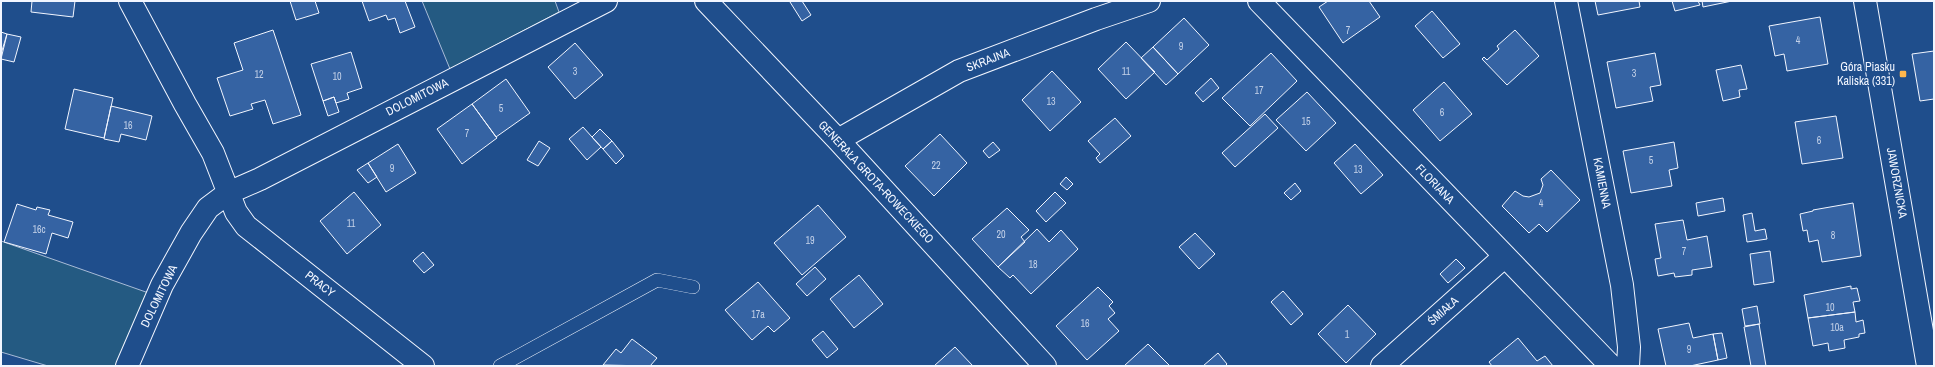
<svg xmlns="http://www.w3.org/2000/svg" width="1935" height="367" font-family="'Archivo Narrow',sans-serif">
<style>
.green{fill:#245a82;stroke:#a8bbd7}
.building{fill:#3563a3;stroke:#f2f6ff}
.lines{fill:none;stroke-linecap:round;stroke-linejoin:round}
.service-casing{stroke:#f2f6ff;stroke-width:14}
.minor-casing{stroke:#f2f6ff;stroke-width:24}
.tertiary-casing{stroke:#f2f6ff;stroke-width:24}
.service{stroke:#1f4e8c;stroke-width:13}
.minor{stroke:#1f4e8c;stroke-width:22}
.tertiary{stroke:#1f4e8c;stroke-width:22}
.poi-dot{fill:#ffb74d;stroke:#1f4e8c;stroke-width:1.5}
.labels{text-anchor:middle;stroke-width:3;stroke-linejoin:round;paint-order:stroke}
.number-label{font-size:10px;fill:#c3d1e8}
.street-label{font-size:12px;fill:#f2f6ff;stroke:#1f4e8c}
.poi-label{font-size:12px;fill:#f2f6ff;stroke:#1f4e8c;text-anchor:end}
</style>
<rect width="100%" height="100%" fill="#1f4e8c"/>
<path class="green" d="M422,1H555L559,12L450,69Z
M1,241L160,297L127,366H48L1,352Z"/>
<path class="building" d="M32,1H75L73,17L31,12Z
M290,1H315L319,13L296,20Z
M362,1H405L415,27L400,33L395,18L388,20L386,15L369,21Z
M792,1H802L811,15L802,21L790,2Z
M1328,1H1369L1380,17L1343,43L1319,7Z
M1595,1H1639L1640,7L1598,15Z
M1672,1H1698L1700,5L1675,11Z
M1702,1H1732L1703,7Z
M1432,11L1460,44L1443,58L1415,26Z
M1820,17L1828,64L1787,71L1784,54L1775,56L1769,26Z
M1184,18L1209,45L1178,74L1153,47Z
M273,30L301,115L273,124L265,100L251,104L253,109L230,116L217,78L243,70L234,43Z
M1515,30L1539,56L1507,85L1482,59L1484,57L1487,60L1499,49L1497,46Z
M1,32L7,34L1,54Z
M7,34L21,37L14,62L1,59Z
M1126,42L1155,72L1126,99L1098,69Z
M575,43L603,75L575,99L548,67Z
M1153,47L1178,74L1166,85L1141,58Z
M1934,51V99L1920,101L1912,54Z
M351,52L362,88L347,93L349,99L336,103L334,97L323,101L311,64Z
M1271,53L1297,81L1250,126L1222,98Z
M1655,53L1661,85L1650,87L1653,101L1616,108L1607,62Z
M1741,65L1747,89L1739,90L1740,97L1723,101L1716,70Z
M1052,71L1081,102L1050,131L1022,100Z
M1211,78L1219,88L1203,102L1195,93Z
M506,79L530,113L496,137L472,104Z
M1444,82L1472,114L1440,141L1413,110Z
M74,89L113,98L104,138L65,129Z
M1307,92L1336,123L1306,151L1276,120Z
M334,97L339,112L328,116L323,101Z
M472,104L497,138L462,164L437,129Z
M111,106L152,116L146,140L121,134L119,142L104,139Z
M1265,114L1278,128L1235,167L1222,153Z
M1836,116L1843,158L1802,164L1795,122Z
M1115,118L1131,136L1100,163L1096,158L1100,154L1088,141Z
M583,127L601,147L587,160L569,139Z
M600,129L612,141L603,149L592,137Z
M940,134L967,163L934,196L905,166Z
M539,141L550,148L538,166L527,160Z
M612,141L624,156L616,164L603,149Z
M993,142L1000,150L989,158L983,151Z
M1674,142L1678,168L1669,170L1672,186L1631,193L1623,151Z
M398,144L416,173L386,192L368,163Z
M1355,144L1383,175L1361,194L1334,163Z
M368,163L377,177L368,183L357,170Z
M1551,170L1580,200L1547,232L1539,224L1529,233L1502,206L1515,191L1523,196L1529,197L1540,193L1543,185L1541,179Z
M1066,177L1073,184L1067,190L1060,184Z
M1295,183L1301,191L1291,200L1284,193Z
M354,192L381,225L347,254L320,221Z
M1055,192L1066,203L1046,222L1036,211Z
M1723,198L1725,211L1698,216L1696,203Z
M1853,203L1861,256L1822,262L1818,240L1809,242L1807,230L1803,231L1800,214L1813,211V210Z
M17,204L36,210L37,207L50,210L48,215L73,222L68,238L52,233L46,254L4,242Z
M818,205L846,237L802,275L774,243Z
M1007,208L1029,230L1021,237L1025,242L998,267L972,239Z
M1752,213L1755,231L1765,229L1767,239L1747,242L1743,215Z
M1683,220L1687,240L1707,236L1712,267L1692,270V275L1675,277L1674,273L1658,276L1655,259L1661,258L1655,224Z
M1037,229L1049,242L1061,230L1078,249L1031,294L1013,275L1010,278L998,267Z
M1195,233L1215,254L1199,269L1179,247Z
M1770,251L1774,282L1754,285L1750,254Z
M423,252L434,265L424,273L413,261Z
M1456,259L1465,268L1448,283L1440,274Z
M815,267L826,279L807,296L796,284Z
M859,275L883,304L854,328L830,299Z
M758,282L790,318L774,332L768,326L752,340L725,310Z
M1851,286V289L1857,288L1860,301L1853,302L1855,312L1808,318L1804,295Z
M1098,287L1113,302L1109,306L1115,313L1108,319L1119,331L1087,360L1056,326Z
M1283,291L1303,314L1291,325L1271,302Z
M1348,305L1376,334L1346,363L1318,334Z
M1757,306L1760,324L1745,326L1742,309Z
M1855,312L1856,322L1863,320L1865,333L1859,334V337L1844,340L1845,348L1829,351L1828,343L1813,346L1808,318Z
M1689,323L1693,338L1713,334L1718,360L1690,366H1666L1658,329Z
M1759,324L1766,366H1751L1744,327Z
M823,331L838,349L827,358L812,340Z
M1722,333L1727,358L1718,360L1713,334Z
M1518,338L1537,361L1545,356L1553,366H1492L1489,362Z
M632,339L657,358L650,366L603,365L616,349L621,353Z
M1148,344L1170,366H1124Z
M955,347L973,366H934Z
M1218,353L1227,364L1225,366H1203Z"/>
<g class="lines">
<defs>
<path id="service" d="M500,366L657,280L693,287"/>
<path id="minor" d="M130,1L185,104L213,153L236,212L246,226L423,366
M706,1L838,140L1045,366
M1259,1L1611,366
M1566,1L1622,285L1629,347L1628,366
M838,140L959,71L1096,19L1149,1
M127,366L162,285L191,233L208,208L228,193L260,179L606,1
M1382,366L1505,256"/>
<path id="tertiary" d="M1865,1L1928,366"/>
</defs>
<use href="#service" class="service-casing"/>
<use href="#minor" class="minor-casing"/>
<use href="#tertiary" class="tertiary-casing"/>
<use href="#service" class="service"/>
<use href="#minor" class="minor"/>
<use href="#tertiary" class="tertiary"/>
</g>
<rect class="poi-dot" x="1899" y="70" width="8" height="8" rx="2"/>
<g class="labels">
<g class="number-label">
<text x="1348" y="34">7</text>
<text x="1798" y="44">4</text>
<text x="1181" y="50">9</text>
<text x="575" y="75">3</text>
<text x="1126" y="75">11</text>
<text x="1634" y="77">3</text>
<text x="259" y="78">12</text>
<text x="337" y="80">10</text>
<text x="1259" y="94">17</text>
<text x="1051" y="105">13</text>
<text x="501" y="112">5</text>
<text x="1442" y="116">6</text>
<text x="1306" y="125">15</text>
<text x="128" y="129">16</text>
<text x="467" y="137">7</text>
<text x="1819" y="144">6</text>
<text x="1651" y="164">5</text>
<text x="936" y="169">22</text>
<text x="392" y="172">9</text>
<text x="1358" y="173">13</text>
<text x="1541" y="207">4</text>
<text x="351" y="227">11</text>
<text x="39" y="233">16c</text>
<text x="1001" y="238">20</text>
<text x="1833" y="239">8</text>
<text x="810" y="244">19</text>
<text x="1684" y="255">7</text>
<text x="1033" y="268">18</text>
<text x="1830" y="311">10</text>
<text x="758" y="318">17a</text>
<text x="1085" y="327">16</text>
<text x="1837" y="331">10a</text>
<text x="1347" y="338">1</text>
<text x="1689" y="353">9</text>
</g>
<g class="street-label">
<text transform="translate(988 60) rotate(-21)" y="4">SKRAJNA</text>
<text transform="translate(417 97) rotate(-27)" y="4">DOLOMITOWA</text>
<text transform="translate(876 182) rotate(47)" y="4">GENERAŁA GROTA-ROWECKIEGO</text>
<text transform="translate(1602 183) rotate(79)" y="4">KAMIENNA</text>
<text transform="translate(1897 183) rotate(80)" y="4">JAWORZNICKA</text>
<text transform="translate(1435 184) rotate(46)" y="4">FLORIANA</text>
<text transform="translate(320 284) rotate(38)" y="4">PRACY</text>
<text transform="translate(159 296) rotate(-64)" y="4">DOLOMITOWA</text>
<text transform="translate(1443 311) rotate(-42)" y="4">ŚMIAŁA</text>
</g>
<g class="poi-label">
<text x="1895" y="71">Góra Piasku<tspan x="1895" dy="14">Kaliska (331)</tspan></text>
</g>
</g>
<rect width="1935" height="367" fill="none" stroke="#f2f6ff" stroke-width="4"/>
</svg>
